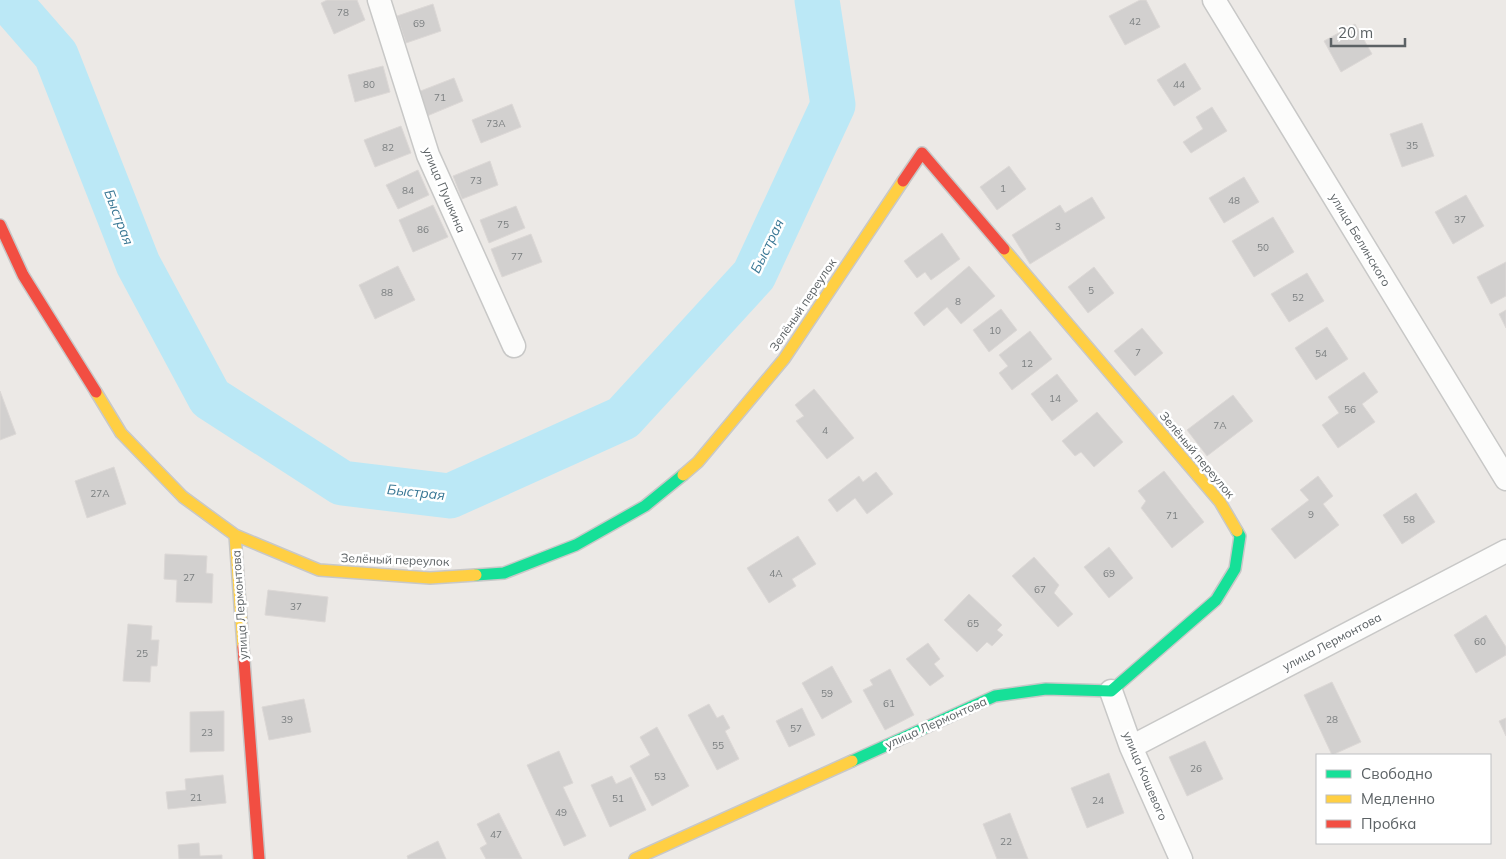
<svg xmlns="http://www.w3.org/2000/svg" width="1506" height="859" font-family="Mulish,sans-serif">
<style>
.lines{fill:none;stroke-linecap:round;stroke-linejoin:round}
.river{stroke:#bbe8f6;stroke-width:45}
.building{fill:#d2d0cf;stroke:#dcd8d6}
.street-casing{stroke:#c8c8c7;stroke-width:25}
.fast-casing{stroke:#c8c8c8;stroke-width:14}
.slow-casing{stroke:#c8c8c8;stroke-width:14}
.jam-casing{stroke:#c8c8c8;stroke-width:14}
.street{stroke:#fcfcfb;stroke-width:22}
.fast{stroke:#16e098;stroke-width:11}
.slow{stroke:#ffcf43;stroke-width:11}
.jam{stroke:#f24e42;stroke-width:11}
.labels{text-anchor:middle;stroke-width:5;stroke-linejoin:round;paint-order:stroke}
.number-label{font-size:10px;fill:#7b7f80}
.street-label{font-size:12px;fill:#5c6265;stroke:#fff}
.water-label{font-size:14px;font-style:italic;fill:#3a7895;stroke:#fff}
</style>
<rect width="100%" height="100%" fill="#ece9e6"/>
<g class="lines">
<path class="river" d="M8,0L56,55L138,264L210,398L342,483L450,496L623,418L754,275L833,105L817,0"/>
</g>
<path class="building" d="M327,0H357L365,20L334,34L321,3Z
M1140,0H1146L1160,27L1125,45L1109,16Z
M433,4L441,31L406,43L397,16Z
M1355,24L1372,54L1341,72L1324,41Z
M1185,63L1201,89L1174,106L1157,80Z
M383,66L390,92L355,102L348,75Z
M454,78L463,101L427,116L418,92Z
M512,104L521,127L481,143L472,120Z
M1212,107L1227,131L1191,153L1183,142L1203,129L1196,117Z
M1422,123L1434,156L1402,167L1390,134Z
M401,126L411,153L375,167L364,140Z
M490,161L498,185L462,199L453,176Z
M1009,166L1026,189L997,210L980,187Z
M418,170L429,195L398,209L386,185Z
M1244,177L1259,202L1224,223L1209,198Z
M1466,195L1484,226L1453,244L1435,212Z
M1092,197L1105,218L1030,264L1012,235L1060,205L1065,213Z
M433,205L448,237L413,252L399,220Z
M516,206L525,228L489,243L480,220Z
M1273,217L1294,252L1254,277L1232,241Z
M942,233L960,259L931,280L925,272L917,278L904,261Z
M531,234L542,262L502,277L491,249Z
M1506,262V296L1491,304L1477,277Z
M398,266L415,300L375,319L359,285Z
M969,266L995,296L961,324L947,307L924,326L914,313Z
M1094,267L1114,293L1088,313L1068,287Z
M1307,273L1324,301L1289,322L1271,294Z
M1001,309L1017,330L989,352L973,330Z
M1506,310V328L1499,314Z
M1327,327L1348,359L1316,380L1295,348Z
M1142,328L1163,353L1135,376L1114,351Z
M1030,331L1052,359L1012,390L999,373L1008,366L999,355Z
M1364,372L1378,392L1362,404L1375,422L1338,448L1322,425L1339,413L1328,397Z
M1057,374L1078,401L1052,421L1031,394Z
M814,389L854,438L827,459L796,421L804,416L795,405Z
M0,391L16,434L0,440Z
M1233,395L1253,421L1207,456L1187,430Z
M1097,412L1123,442L1094,467L1081,452L1075,456L1062,441Z
M114,467L126,504L87,518L75,481Z
M1164,471L1204,522L1172,548L1141,508L1146,501L1138,491Z
M876,472L893,494L867,514L855,498L837,512L828,500L859,476L863,482Z
M1318,476L1333,496L1323,504L1339,525L1295,559L1271,529L1309,500L1300,490Z
M1416,493L1435,522L1402,544L1383,515Z
M798,536L816,564L792,579L796,586L769,603L747,568Z
M1109,547L1133,578L1109,598L1084,567Z
M165,554L207,556L206,573L213,574L212,603L176,602L177,580L164,579Z
M1034,557L1059,585L1054,593L1073,614L1058,627L1012,576Z
M268,590L328,597L325,622L265,615Z
M969,594L1002,625L997,630L1003,635L992,646L987,642L977,652L944,620Z
M1486,615L1506,647V655L1476,673L1454,635Z
M128,624L152,626L151,640H159L157,666H151L150,682L123,681Z
M928,643L940,659L934,664L944,676L930,686L906,659Z
M832,666L852,702L822,719L802,683Z
M890,669L914,715L885,730L863,690L873,685L870,680Z
M1332,682L1361,742L1332,755L1304,695Z
M304,699L311,732L269,740L262,707Z
M709,704L717,718L723,715L730,728L725,731L739,759L717,770L688,715Z
M802,708L815,735L789,747L776,721Z
M224,711V751L190,752V712Z
M1506,718V736L1499,721Z
M657,727L689,786L652,806L630,766L650,755L640,737Z
M1205,741L1223,779L1187,796L1169,757Z
M559,751L573,783L563,787L586,836L564,846L527,765Z
M1109,773L1124,813L1087,828L1071,788Z
M223,775L226,803L168,809L166,792L186,790L185,779Z
M612,776L616,784L631,777L646,810L610,827L591,785Z
M499,813L522,859H486L480,848L487,844L477,824Z
M1010,813L1028,859H997L983,824Z
M438,841L446,859H408L407,856Z
M199,843L200,856L222,855V859H179L178,845Z"/>
<g class="lines">
<defs>
<path id="street" d="M379,0L428,155L514,346
M1214,0L1506,479
M1111,691L1131,747L1181,859
M1131,747L1506,551"/>
<path id="fast" d="M476,575L504,573L576,545L645,506L683,475
M852,761L995,696L1046,689L1111,691L1216,600L1235,569L1240,536L1237,531"/>
<path id="slow" d="M1004,249L1220,502L1237,531
M96,392L121,433L183,497L235,535L243,647
M683,475L698,462L784,359L903,181
M235,535L319,570L430,578L476,575
M635,859L852,761"/>
<path id="jam" d="M903,181L922,153L1004,249
M0,225L23,275L96,392
M243,647L259,859"/>
</defs>
<use href="#street" class="street-casing"/>
<use href="#fast" class="fast-casing"/>
<use href="#slow" class="slow-casing"/>
<use href="#jam" class="jam-casing"/>
<use href="#street" class="street"/>
<use href="#fast" class="fast"/>
<use href="#slow" class="slow"/>
<use href="#jam" class="jam"/>
</g>
<g class="labels">
<g class="number-label">
<text x="343" y="16">78</text>
<text x="1135" y="25">42</text>
<text x="419" y="27">69</text>
<text x="369" y="88">80</text>
<text x="1179" y="88">44</text>
<text x="440" y="101">71</text>
<text x="496" y="127">73А</text>
<text x="1412" y="149">35</text>
<text x="388" y="151">82</text>
<text x="476" y="184">73</text>
<text x="1003" y="192">1</text>
<text x="408" y="194">84</text>
<text x="1234" y="204">48</text>
<text x="1460" y="223">37</text>
<text x="503" y="228">75</text>
<text x="1058" y="230">3</text>
<text x="423" y="233">86</text>
<text x="1263" y="251">50</text>
<text x="517" y="260">77</text>
<text x="1091" y="294">5</text>
<text x="387" y="296">88</text>
<text x="1298" y="301">52</text>
<text x="958" y="305">8</text>
<text x="995" y="334">10</text>
<text x="1138" y="356">7</text>
<text x="1321" y="357">54</text>
<text x="1027" y="367">12</text>
<text x="1055" y="402">14</text>
<text x="1350" y="413">56</text>
<text x="1220" y="429">7А</text>
<text x="825" y="434">4</text>
<text x="100" y="497">27А</text>
<text x="1311" y="518">9</text>
<text x="1172" y="519">71</text>
<text x="1409" y="523">58</text>
<text x="776" y="577">4А</text>
<text x="1109" y="577">69</text>
<text x="189" y="581">27</text>
<text x="1040" y="593">67</text>
<text x="296" y="610">37</text>
<text x="973" y="627">65</text>
<text x="1480" y="645">60</text>
<text x="142" y="657">25</text>
<text x="827" y="697">59</text>
<text x="889" y="707">61</text>
<text x="287" y="723">39</text>
<text x="1332" y="723">28</text>
<text x="796" y="732">57</text>
<text x="207" y="736">23</text>
<text x="718" y="749">55</text>
<text x="1196" y="772">26</text>
<text x="660" y="780">53</text>
<text x="196" y="801">21</text>
<text x="618" y="802">51</text>
<text x="1098" y="804">24</text>
<text x="561" y="816">49</text>
<text x="496" y="838">47</text>
<text x="1006" y="845">22</text>
</g>
<g class="street-label">
<text transform="translate(444 190) rotate(67)" y="4">улица Пушкина</text>
<text transform="translate(1360 240) rotate(59)" y="4">улица Белинского</text>
<text transform="translate(803 305) rotate(-56)" y="4">Зелёный переулок</text>
<text transform="translate(1197 455) rotate(50)" y="4">Зелёный переулок</text>
<text transform="translate(395 560) rotate(2)" y="4">Зелёный переулок</text>
<text transform="translate(240 605) rotate(-94)" y="4">улица Лермонтова</text>
<text transform="translate(1332 642) rotate(-28)" y="4">улица Лермонтова</text>
<text transform="translate(936 723) rotate(-24)" y="4">улица Лермонтова</text>
<text transform="translate(1145 776) rotate(67)" y="4">улица Кошевого</text>
</g>
<g class="water-label">
<text transform="translate(119 217) rotate(69)" y="5">Быстрая</text>
<text transform="translate(767 246) rotate(-64)" y="5">Быстрая</text>
<text transform="translate(416 492) rotate(6)" y="5">Быстрая</text>
</g>
</g>
<rect x="1316" y="754" width="175" height="90" fill="#ffffff" stroke="#bec0c1"/>
<rect x="1326" y="770" width="25" height="8" fill="#16e098" stroke="#bec0c1"/>
<text x="1361" y="779" font-size="15" fill="#5c6265">Свободно</text>
<rect x="1326" y="795" width="25" height="8" fill="#ffcf43" stroke="#bec0c1"/>
<text x="1361" y="804" font-size="15" fill="#5c6265">Медленно</text>
<rect x="1326" y="820" width="25" height="8" fill="#f24e42" stroke="#bec0c1"/>
<text x="1361" y="829" font-size="15" fill="#5c6265">Пробка</text>
<path d="M1331 38v8h74v-8" fill="none" stroke="#5c6265" stroke-width="2.5"/>
<text x="1338" y="38" font-size="15" fill="#5c6265" stroke="#ffffff" stroke-width="4" paint-order="stroke">20 m</text>
</svg>
